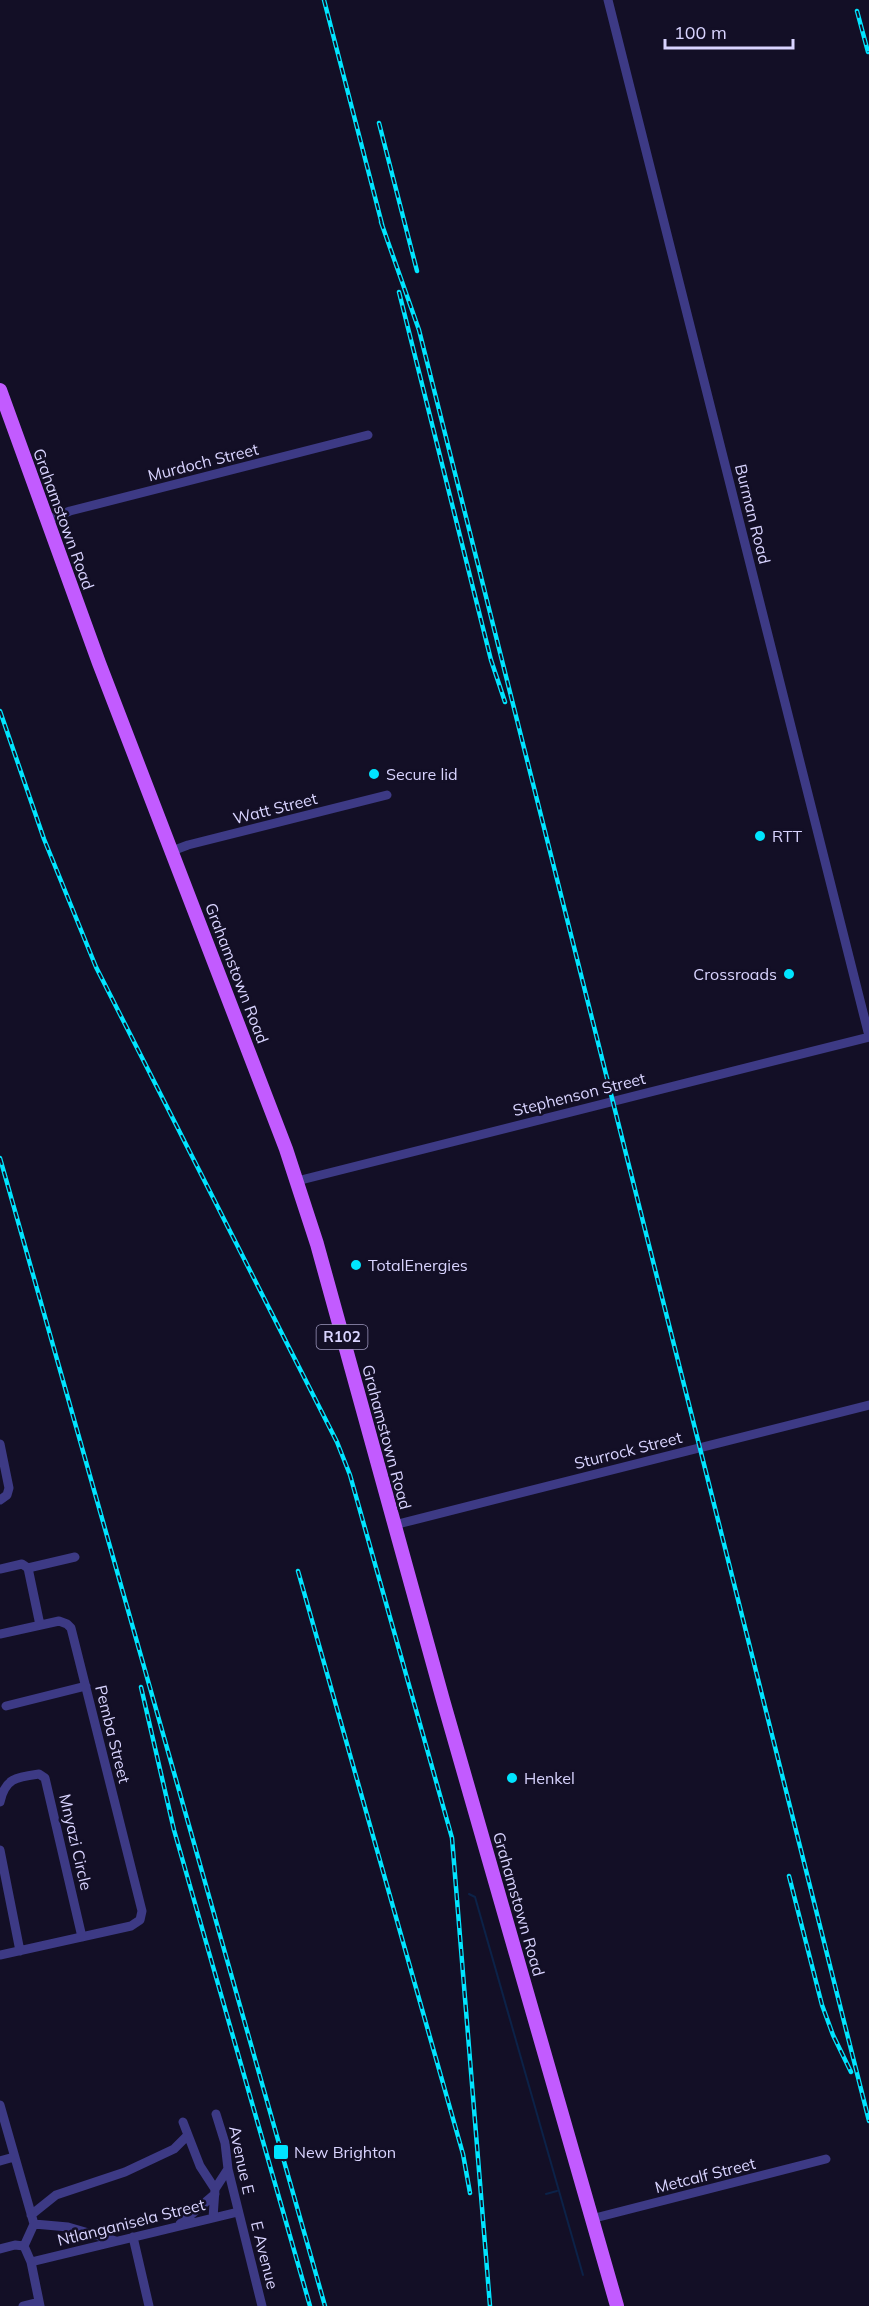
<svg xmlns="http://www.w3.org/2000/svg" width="869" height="2306" font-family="Mulish,sans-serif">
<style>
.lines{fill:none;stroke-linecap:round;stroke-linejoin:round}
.stream{stroke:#0c2248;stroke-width:2}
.street{stroke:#3d3a85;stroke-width:9}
.primary{stroke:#c25bff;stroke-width:14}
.rail-casing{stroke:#00e5ff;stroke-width:4.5}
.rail{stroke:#130f26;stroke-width:2;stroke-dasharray:7;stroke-linecap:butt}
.poi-dot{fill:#00e5ff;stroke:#130f26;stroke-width:2}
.labels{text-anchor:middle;stroke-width:5;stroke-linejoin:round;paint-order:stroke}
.shield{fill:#130f26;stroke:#9e99be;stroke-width:1.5}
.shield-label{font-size:15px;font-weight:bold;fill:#d9d4ff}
.street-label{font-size:16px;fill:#d9d4ff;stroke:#130f26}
.poi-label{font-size:16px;fill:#d9d4ff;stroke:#130f26;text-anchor:start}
</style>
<rect width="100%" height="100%" fill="#130f26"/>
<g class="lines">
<path class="stream" d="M469,1894L475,1897L583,2275
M546,2194L557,2191"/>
<path class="street" d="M608,0L869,1036
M47,520L70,511L368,435
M172,851L188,845L387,795
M297,1181L869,1037
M0,1444L9,1488L7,1495L0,1500
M394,1525L869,1405
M28,1568L75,1557
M0,1569L22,1564L28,1568L40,1625
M0,1634L59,1621L67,1624L71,1628L142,1911L140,1920L131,1926L0,1955
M6,1706L86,1686
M0,1802C5,1778 17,1777 39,1774L45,1778L82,1937
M0,1850L20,1951
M0,2105L34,2224L24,2246
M216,2114L225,2143L228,2169L262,2306
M188,2135L200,2166L215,2189
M0,2161L14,2157
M31,2215L56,2195L125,2172L174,2149L188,2135L183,2122
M213,2218L215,2189L228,2169
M591,2219L826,2159
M34,2224L68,2227L116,2241
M180,2224L215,2194
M133,2237L149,2306
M24,2246L31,2262L40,2306
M0,2249L15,2245L24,2246
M31,2262L238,2212
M23,2306L39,2302"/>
<path class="primary" d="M0,390L99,663L286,1149L317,1244L443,1700L617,2306"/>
<defs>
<path id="rail" d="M324,0L383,228
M857,11L868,52
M379,123L417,271
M381,222L419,330L869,2121
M399,292L491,660L505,702
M0,711L44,839L96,967L337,1442L350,1475L452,1838L490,2306
M0,1158L325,2306
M298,1571L463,2154L470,2193
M141,1687L174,1830L310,2306
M789,1876L822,2005L833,2035L851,2072"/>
</defs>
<use href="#rail" class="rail-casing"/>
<use href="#rail" class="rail"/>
</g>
<g class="poi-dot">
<circle cx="374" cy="774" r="6"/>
<circle cx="760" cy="836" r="6"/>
<circle cx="789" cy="974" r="6"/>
<circle cx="356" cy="1265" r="6"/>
<circle cx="512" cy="1778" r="6"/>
<rect x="273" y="2144" width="16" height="16" rx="3"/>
</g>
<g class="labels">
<rect class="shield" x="316.5" y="1325" width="51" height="24" rx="4.5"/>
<g class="shield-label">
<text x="342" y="1342">R102</text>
</g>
<g class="street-label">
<text transform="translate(203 462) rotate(-14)" y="6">Murdoch Street</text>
<text transform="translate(753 514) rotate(76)" y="6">Burman Road</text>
<text transform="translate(64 519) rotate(70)" y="6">Grahamstown Road</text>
<text transform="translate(275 808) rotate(-14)" y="6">Watt Street</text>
<text transform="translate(237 973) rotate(69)" y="6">Grahamstown Road</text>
<text transform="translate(579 1094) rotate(-14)" y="6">Stephenson Street</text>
<text transform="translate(387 1437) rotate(75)" y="6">Grahamstown Road</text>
<text transform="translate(628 1450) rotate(-14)" y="6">Sturrock Street</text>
<text transform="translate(113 1734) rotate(76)" y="6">Pemba Street</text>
<text transform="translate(76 1842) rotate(77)" y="6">Mnyazi Circle</text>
<text transform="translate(519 1904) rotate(74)" y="6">Grahamstown Road</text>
<text transform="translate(242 2160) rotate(78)" y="6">Avenue E</text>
<text transform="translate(705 2175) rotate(-14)" y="6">Metcalf Street</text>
<text transform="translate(131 2222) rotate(-14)" y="6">Ntlanganisela Street</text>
<text transform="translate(265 2255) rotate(76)" y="6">E Avenue</text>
</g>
<g class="poi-label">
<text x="386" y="780">Secure lid</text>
<text x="772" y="842">RTT</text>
<text x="777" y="980" text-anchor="end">Crossroads</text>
<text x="368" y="1271">TotalEnergies</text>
<text x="524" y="1784">Henkel</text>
<text x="294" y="2158">New Brighton</text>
</g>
</g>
<path d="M665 39v9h128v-9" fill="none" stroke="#d9d4ff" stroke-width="3"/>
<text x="674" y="39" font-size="18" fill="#d9d4ff" stroke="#130f26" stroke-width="4.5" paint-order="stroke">100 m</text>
</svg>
